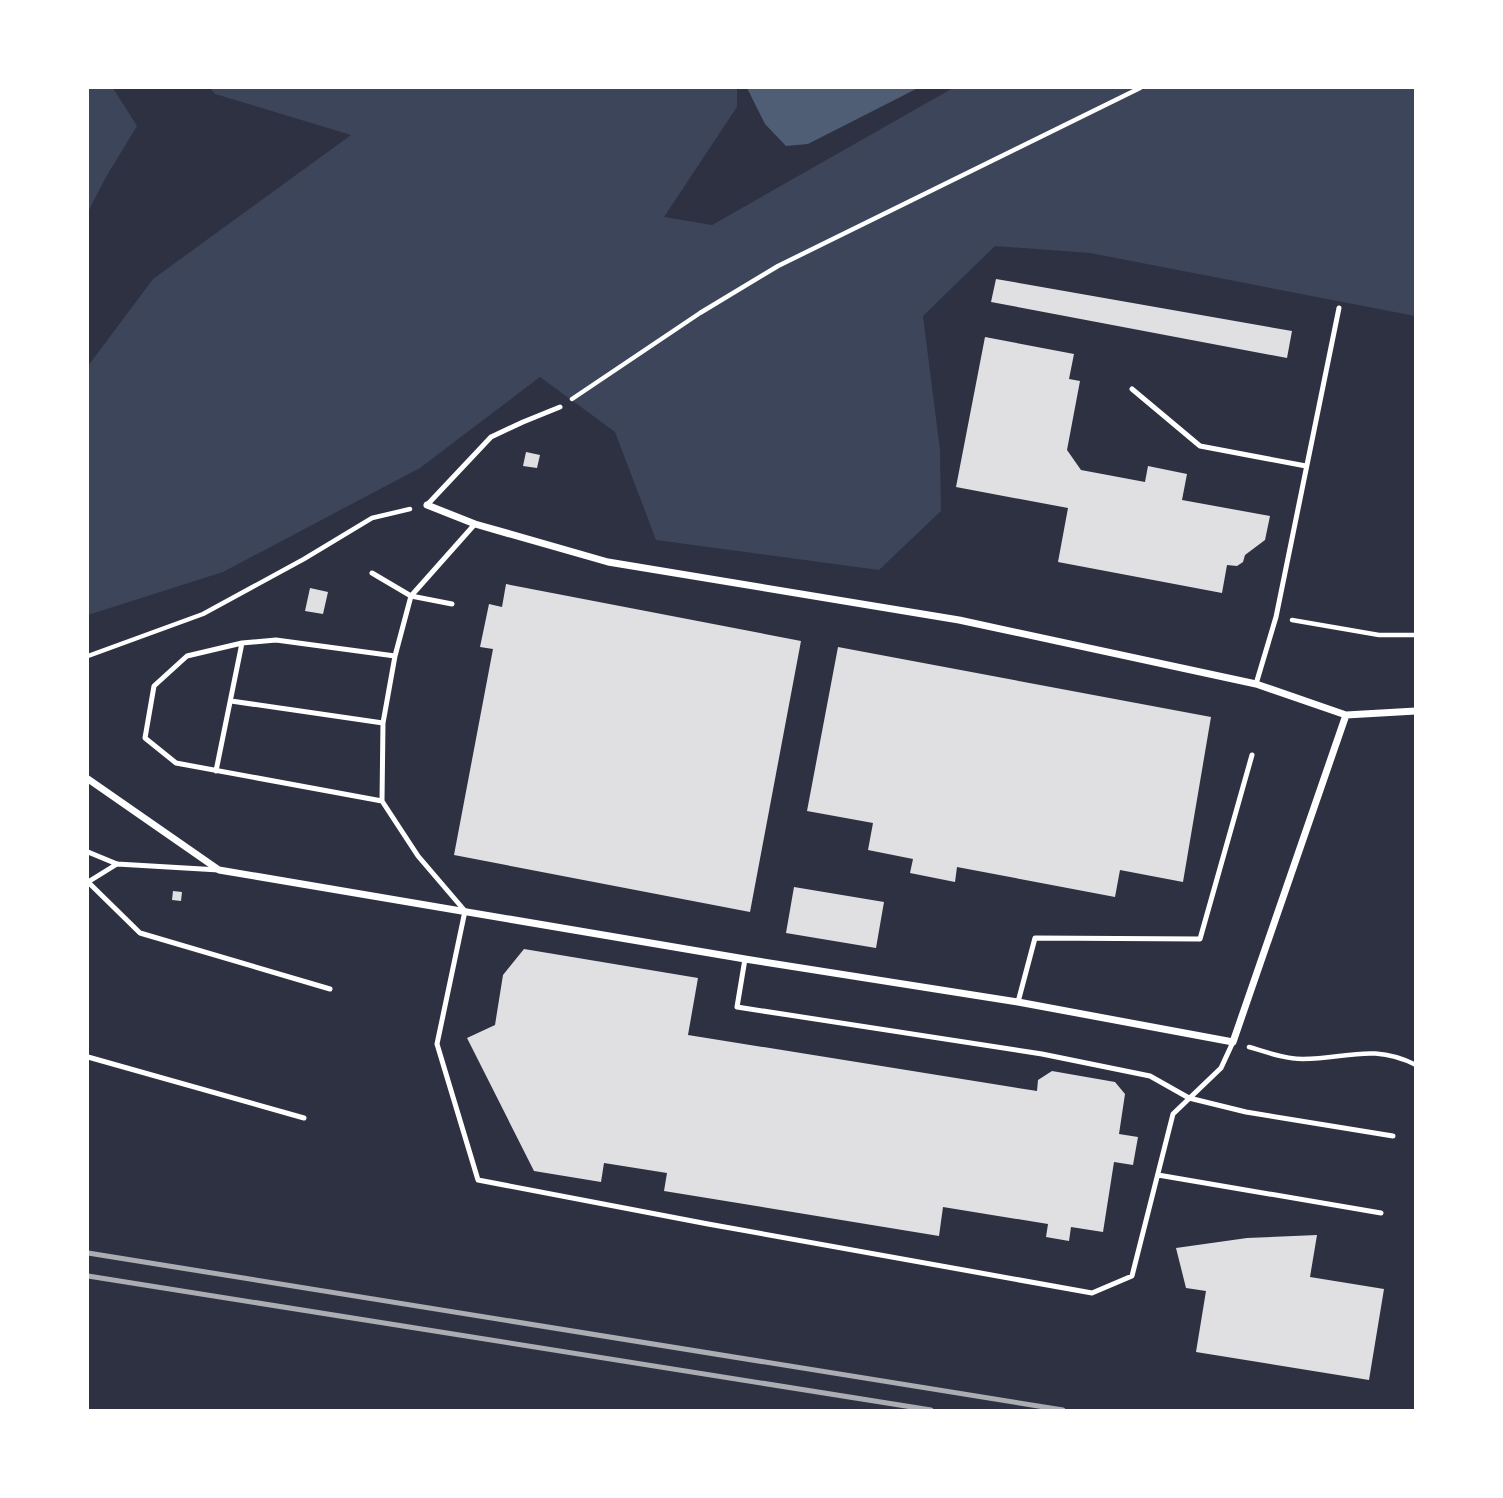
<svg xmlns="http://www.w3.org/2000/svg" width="1503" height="1498" font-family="'Roboto Serif',serif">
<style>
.green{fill:#3c4559}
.water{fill:#4f5d75}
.building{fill:#e0e0e3}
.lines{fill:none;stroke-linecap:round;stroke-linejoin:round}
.path{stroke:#fff;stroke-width:4.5}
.service{stroke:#fff;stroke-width:5}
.minor{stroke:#fff;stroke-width:7}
.rail{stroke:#abadb3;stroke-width:5}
</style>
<rect width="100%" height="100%" fill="#2d3142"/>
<path class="green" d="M88,88H113L137,126L106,177L88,212Z
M210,88H737V107L664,217L712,225L953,88H1415V316L1090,253L995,246L923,316L940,450L941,511L879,570L656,540L615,432L540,377L420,468L223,572L88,615V366L153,279L351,135L215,94Z"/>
<path class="water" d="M747,88H918L808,144L786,146L765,124Z"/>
<path class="building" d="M996,279L1292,331L1287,358L991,302Z
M985,337L1074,354L1069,379L1080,381L1067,450L1081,470L1145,482L1148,466L1187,474L1182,500L1270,516L1265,540L1245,555L1243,562L1237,566L1227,565L1222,593L1058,562L1068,508L956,487Z
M526,452L540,455L537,468L523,466Z
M506,584L801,641L750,912L454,855L493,649L480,647L489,604L502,607Z
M310,588L328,592L323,614L305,611Z
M838,647L1211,717L1183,882L1120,870L1115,897L957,867L955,882L910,873L913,859L868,850L873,823L807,811Z
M794,887L884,902L876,948L786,933Z
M173,891L182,892L181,901L172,900Z
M524,949L698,978L688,1035L1037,1091L1038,1080L1052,1071L1115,1082L1125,1094L1119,1134L1138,1137L1133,1165L1114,1162L1103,1232L1071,1227L1069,1241L1046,1237L1048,1224L943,1207L939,1236L664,1191L667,1173L604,1163L601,1182L534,1171L467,1038L495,1025L503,975Z
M1317,1235L1310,1277L1384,1289L1369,1380L1196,1352L1206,1291L1186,1288L1176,1248L1247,1238Z"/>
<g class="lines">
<path class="path" d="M572,399L700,313L778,266L1140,88
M1292,620L1379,635H1416
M88,656L203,614L304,559L372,518L410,509
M1249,1047C1266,1052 1285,1059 1303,1059C1346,1059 1372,1043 1416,1065"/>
<path class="service" d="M1132,389L1200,446L1306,466
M427,505L491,437L523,422L560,407
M475,524L411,596L395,656L383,723L382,801L418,856L465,911L437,1044L478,1180L708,1224L1092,1293L1132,1276L1173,1114L1221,1068L1233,1042
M372,573L411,596L452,604
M1256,684L1276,617L1339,308
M231,701L383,723
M216,771L242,643
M382,801L176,763L145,738L154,686L187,656L242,643L276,640L395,656
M88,852L117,864L219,870
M117,864L88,882L140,933L330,989
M745,959L737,1007L1042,1054L1150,1076L1189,1098L1246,1112L1393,1136
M1018,1002L1035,938L1200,939L1252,755
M88,1057L304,1118
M1158,1175L1381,1213"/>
<path class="minor" d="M427,505L475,524L608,562L959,620L1256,684L1346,715L1416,711
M88,779L219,870L745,959L1018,1002L1233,1042L1346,715"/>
<path class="rail" d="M88,1253L1063,1410
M88,1276L931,1410"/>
</g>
<rect width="1503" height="1498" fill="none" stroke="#ffffff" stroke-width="178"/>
</svg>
